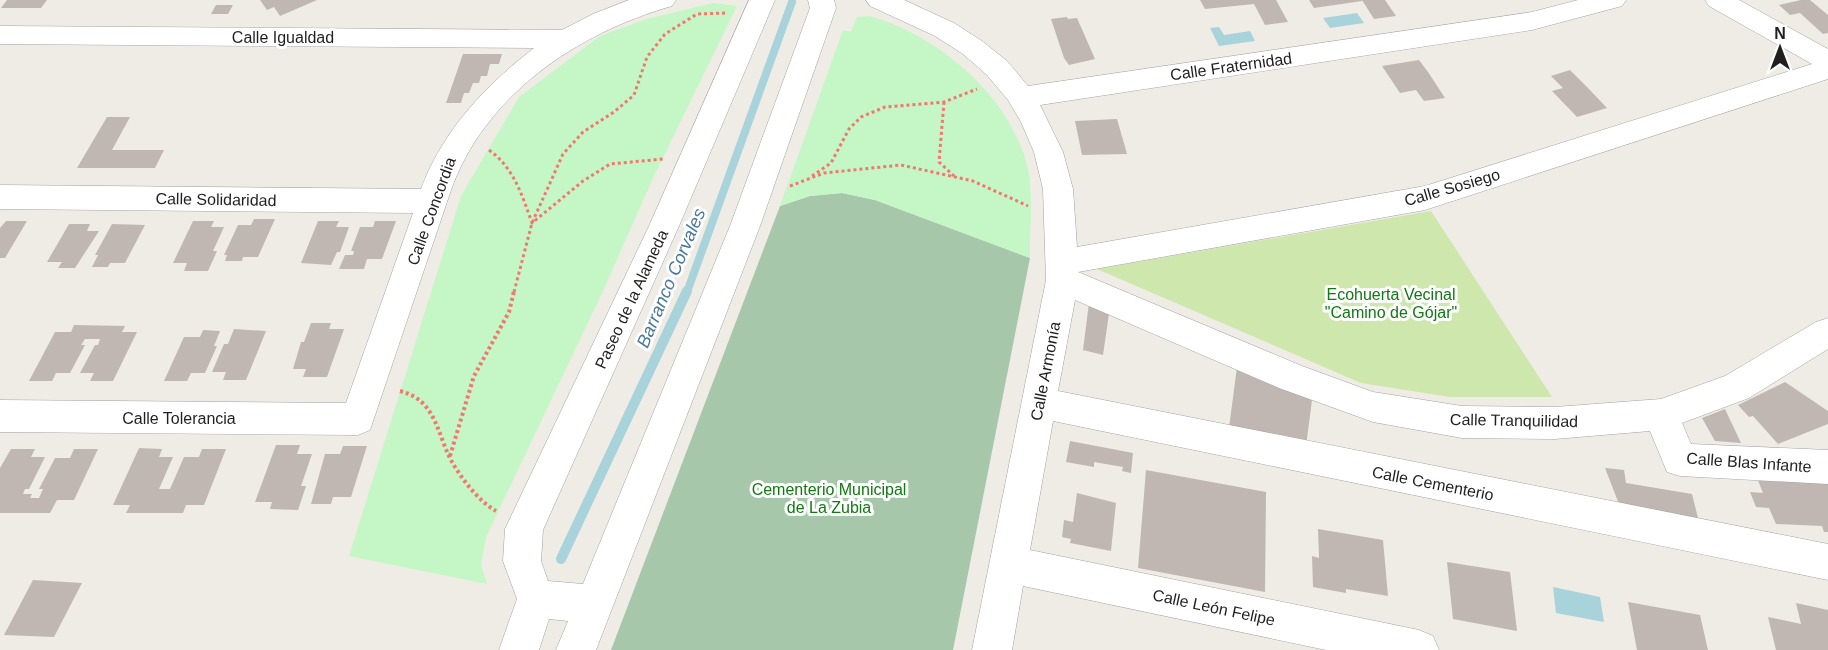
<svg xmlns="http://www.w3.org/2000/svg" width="1828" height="650" font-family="Helvetica,sans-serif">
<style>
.grass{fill:#cee7ad}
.cemetery{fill:#a7c7aa}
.park{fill:#c4f7c5}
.water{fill:#a8d3db}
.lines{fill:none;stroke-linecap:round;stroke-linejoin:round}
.stream-far1{stroke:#a8d3db;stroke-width:8}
.stream{stroke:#a8d3db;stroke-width:10}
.building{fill:#c0b7b2}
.minor-casing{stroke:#a3a3a3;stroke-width:1}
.path-far1{stroke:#f47671;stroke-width:3;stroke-dasharray:3 3;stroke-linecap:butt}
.path{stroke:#f47671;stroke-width:4;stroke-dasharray:3 3;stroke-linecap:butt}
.minor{fill:#fff;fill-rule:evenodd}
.labels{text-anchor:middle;stroke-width:6;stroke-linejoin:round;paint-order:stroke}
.street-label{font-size:16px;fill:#1f1f1f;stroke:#fff}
.park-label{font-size:16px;fill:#107a11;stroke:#fff}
.water-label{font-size:18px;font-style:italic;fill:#49789c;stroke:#fff}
</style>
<rect width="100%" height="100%" fill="#efebe5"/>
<path class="grass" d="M1431,211L1552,397H1450L1361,383L1097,269Z"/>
<path class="cemetery" d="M842,193L875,200L1030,258L953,650H611L780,206L810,196Z"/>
<path class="park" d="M713,3L737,6L654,176L603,291L486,537L481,565L487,584L349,556L461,196L519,97L600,36L647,19Z
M869,16C934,33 1005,92 1025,158C1035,189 1029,226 1030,258L875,200L842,193L810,196L780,206L843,30L851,32L857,17Z"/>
<path class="water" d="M1357,13L1364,23L1330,28L1323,18Z
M1219,27L1224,35L1250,31L1255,41L1219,46L1210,28Z
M1553,587L1600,597L1604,622L1556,613Z"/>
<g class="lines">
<path class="stream-far1" d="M687,292L792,2"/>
<path class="stream" d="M561,559L687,291"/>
</g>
<path class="building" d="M7,0H47L41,8H1Z
M260,0H317L280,16L274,7L267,10Z
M1200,0H1276L1288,22L1265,25L1254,4L1205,9Z
M1309,0H1362V1L1314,8Z
M1362,0H1385L1396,16L1374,19Z
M1801,0H1810L1828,15V33L1823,34L1800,13L1790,15L1779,5Z
M216,5H233L228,14H211Z
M1067,17L1068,19L1077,18L1095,59L1069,65L1064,58L1051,19Z
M463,54H502L499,64H490L487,76H481L479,83H473L469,93H464L461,103H446Z
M1419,60L1428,72L1445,98L1424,101L1416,90L1400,93L1382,66Z
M1570,70L1587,87L1607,108L1577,117L1552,91L1563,88L1551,76Z
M107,117H130L112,150H164L155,168H77Z
M1117,119L1127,154L1082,155L1075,121Z
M254,219H275L258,257H243L242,261H225L227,255H224L238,225H251Z
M6,221H27L5,258H0V228Z
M193,221H214L211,227H224L213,251H217L208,271H184L187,263H173Z
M318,221H339L336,227H349L340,252H337L331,265L301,263Z
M375,221H396L382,259H367L364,269H339L345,255H353L354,251H351L360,227H373Z
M69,224H90L87,231H99L75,268H58L62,262H47Z
M112,224L145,225L125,263H110L108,267H92L98,255H95Z
M1089,303L1110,307L1103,355L1083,350Z
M311,323H331L329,329H344L327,377H303L306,369H293L301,342H304Z
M74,325L125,326L122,332H137L113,381H90L94,373H80L95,345H98L100,339H85L81,345H85L70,373H56L52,381H29L55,332H71Z
M234,329L266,331L246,380H223L226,372H212L224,344H228Z
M203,330L220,331L214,346H217L205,373H191L187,381H164L184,337H200Z
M1237,367L1312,400L1306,446L1229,428Z
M1785,382L1828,411V424L1778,444L1753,416L1749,417L1738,405Z
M1725,409L1741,443L1715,441L1702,418Z
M1070,441L1133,453L1131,473L1122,471L1123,467L1094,462V467L1066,462Z
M276,445H300L297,454H312L301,486H306L298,510L270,509L272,502H255Z
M343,446H367L351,497H333L331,504H311L325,454H340Z
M139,448L162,449L159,457H173L159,489H170L184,457H199L202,449H226L204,505H186L183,513H126L130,505H113Z
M11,449H35L31,457H45L29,489H25L23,494H32L30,498H39L43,489H39L55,458H70L74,449H98L74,500H57L50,513H0V468Z
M1605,468L1624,470L1626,483L1692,494L1698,518L1619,504Z
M1146,470L1266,492L1265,592L1138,568Z
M1757,478L1828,483V532H1824L1822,526L1776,524L1769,508L1756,507L1750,492L1763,493Z
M1077,493L1116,503L1111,551L1070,543L1071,539L1062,537L1064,520L1073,522Z
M1318,529L1383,540L1388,596L1346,589V593L1313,587L1312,556L1319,558Z
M1447,562L1510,572L1517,631L1453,619Z
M33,580L82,583L54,637L4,635Z
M1628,602L1700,615L1708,650H1637Z
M1796,603L1828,610V650H1776L1768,617L1801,624Z"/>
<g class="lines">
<defs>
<path id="minor" d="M629,0H676L672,6C577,33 483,96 450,193L370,430L358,435L0,432V400L346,403L413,213L0,209V185L421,189C443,130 485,86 534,48L0,44V26L562,30L593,14Z
M749,0H775L679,226L543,530L541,561L548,581L583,584L730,226L810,8L808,0H834L836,8L760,226L596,650H556L568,621L549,619L539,650H499L517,599L503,561L505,529L649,226Z
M866,0H904L954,23L982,41L1007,61L1028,86L1532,12L1578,0H1626L1622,6L1532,30L1040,105L1063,152L1073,189L1077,247L1425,186L1812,64L1709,6L1705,0H1739L1828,49V79L1425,210L1078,272L1302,366L1373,392L1462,406L1555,407L1661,399L1725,376L1816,322L1828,318V349L1749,398L1682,423L1691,444L1828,450V484L1680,476L1667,472L1650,431L1555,439L1462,438L1373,422L1279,388L1075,300L1058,391L1828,544V580L1053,421L1030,550L1419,630L1433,636L1439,650H1326L1023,586L1012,650H972L1046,280L1043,189L1034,152L1021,122L1008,100L987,75L963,54L935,36L870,6Z"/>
</defs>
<use href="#minor" class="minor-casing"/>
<path class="path-far1" d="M944,102L939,162L954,176
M489,150C514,168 522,195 532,223L583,181L610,164L663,159
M812,176L831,163L849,129L861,117L885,107L944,102L977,89
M790,186L824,173L901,165L973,181L1028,206
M514,292L532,223L563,154L583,132L614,112L634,95L647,57L665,34L697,14L727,13"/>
<path class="path" d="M400,391C439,401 436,437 455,467C466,484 479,501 496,511
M450,456L474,376L509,312L514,291"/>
<use href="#minor" class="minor"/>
</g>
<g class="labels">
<g class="street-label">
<text x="283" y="43">Calle Igualdad</text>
<text transform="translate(1231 66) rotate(-8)" y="6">Calle Fraternidad</text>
<text transform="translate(1452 187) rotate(-16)" y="6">Calle Sosiego</text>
<text transform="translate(216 199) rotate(1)" y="6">Calle Solidaridad</text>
<text transform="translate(431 211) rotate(-70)" y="6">Calle Concordia</text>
<text transform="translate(631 299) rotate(-65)" y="6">Paseo de la Alameda</text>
<text transform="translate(1045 371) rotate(-79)" y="6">Calle Armonía</text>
<text x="179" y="424">Calle Tolerancia</text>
<text transform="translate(1514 420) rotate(1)" y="6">Calle Tranquilidad</text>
<text transform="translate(1749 462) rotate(4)" y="6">Calle Blas Infante</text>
<text transform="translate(1433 483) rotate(11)" y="6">Calle Cementerio</text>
<text transform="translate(1214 607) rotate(12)" y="6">Calle León Felipe</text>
</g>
<g class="park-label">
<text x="1391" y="300">Ecohuerta Vecinal<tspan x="1391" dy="18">"Camino de Gójar"</tspan></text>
<text x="829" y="495">Cementerio Municipal<tspan x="829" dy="18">de La Zubia</tspan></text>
</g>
<g class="water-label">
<text transform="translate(671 278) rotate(-67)" y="6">Barranco Corvales</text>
</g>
</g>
<g transform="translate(1780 48)" stroke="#ffffff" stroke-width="4.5" paint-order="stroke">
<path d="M0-4.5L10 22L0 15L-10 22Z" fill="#1f1f1f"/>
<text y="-9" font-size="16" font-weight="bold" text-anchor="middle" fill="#1f1f1f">N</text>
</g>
</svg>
